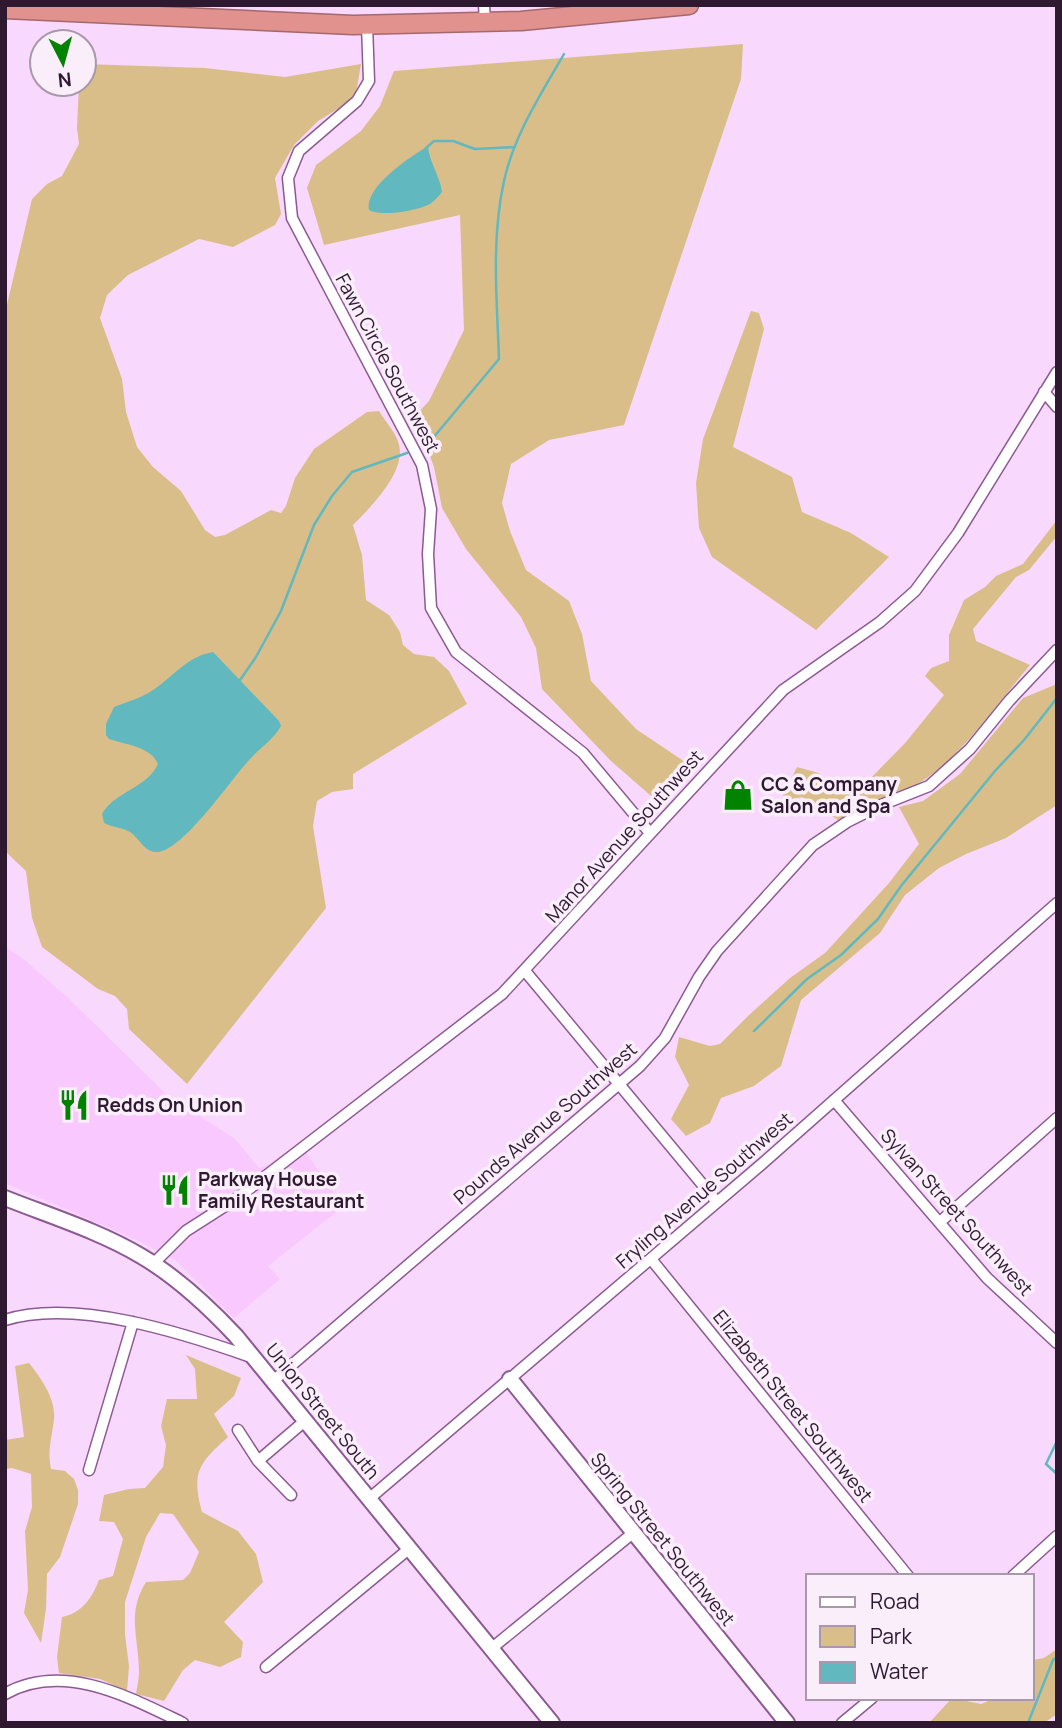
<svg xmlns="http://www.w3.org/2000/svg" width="1062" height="1728" font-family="Manrope,sans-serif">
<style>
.built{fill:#f8c8ff}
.green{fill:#dabe8a}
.water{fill:#61b8bf}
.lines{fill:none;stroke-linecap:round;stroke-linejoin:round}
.stream{stroke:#61b8bf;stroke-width:2.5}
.street-casing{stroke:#8b5a92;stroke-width:13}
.secondary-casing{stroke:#8b5a92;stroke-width:18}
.highway-casing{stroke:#a3686d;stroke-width:21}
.street{stroke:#fff;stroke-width:10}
.secondary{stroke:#fff;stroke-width:14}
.highway{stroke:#e2928e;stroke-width:18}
.labels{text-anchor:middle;stroke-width:7;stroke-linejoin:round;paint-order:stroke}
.street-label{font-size:19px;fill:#2e1931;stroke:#f9eefa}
.poi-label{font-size:19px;font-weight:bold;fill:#2e1931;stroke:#f9eefa;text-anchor:start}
</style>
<rect width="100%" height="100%" fill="#f9d8fd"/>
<path class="built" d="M5,947L21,957L66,996L167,1095L235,1139L259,1168L268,1165L299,1143L344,1206L268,1266L280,1279L234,1318L175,1260L137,1240L5,1183Z"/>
<path class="green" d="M743,44L741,79L624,425L549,440L511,464L502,503L510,531L526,570L569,601L582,634L591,681L636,729L691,766L658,802L611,761L542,689L536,648L521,617L466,549L442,508L434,467L415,416L429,401L464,330L460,215L324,245L307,188L316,165L361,131L380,106L394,71Z
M84,64L205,68L285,77L361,64L356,93L341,107L318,121L294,145L275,178L281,214L275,225L233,247L199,239L128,275L107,295L100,318L122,379L126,412L137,447L153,467L181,491L205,530L215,537L225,535L271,510L281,513L286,506L295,478L314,449L367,412L379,411C385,421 397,434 399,445C406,472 371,507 353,525L362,555L366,600L389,615L400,632L403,645L414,654L434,657L449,671L467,704L353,774V789L332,792L317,801L313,826L326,908L187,1084L129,1029L127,1009L115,996L98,989L42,947L32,918L26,871L7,853L5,854V313L32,199L47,184L62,176L79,144L77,128L79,84H84Z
M751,311L759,313L764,329L733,447L792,477L802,512L851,533L889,557L816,630L712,557L699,528L696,483L703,439Z
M1057,520V536L1029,570L1016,577L973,629L976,641L1030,665C1001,699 974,739 940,768C912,792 872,805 838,820L802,797L787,800L783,795L797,767L819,773L840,792L867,782L906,742L944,695L925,676L931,668L949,661V635L964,600L985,587L996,576L1023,564Z
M1057,684V805L1006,838L966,854L939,868L905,895L880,933L801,1000L781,1066L754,1086L721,1098L710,1123L686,1136L671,1119L689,1085L675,1057L679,1037L710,1046L720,1044L749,1015L790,978L825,953L889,883L919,844L899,807L923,801L960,774L1023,698Z
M186,1355L241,1378L234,1396L214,1414L228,1437C199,1463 191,1472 202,1512L238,1531L256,1554L263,1582L224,1622L243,1642L241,1657L220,1667L195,1660L183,1670L164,1701L136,1694C137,1687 139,1679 139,1672C139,1638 126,1614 146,1582L183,1580L190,1573L199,1552L173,1514L160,1513L146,1537L125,1602V1635L129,1666L127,1691L100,1679L59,1673L57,1657L62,1617C82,1613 92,1598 99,1580L113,1576L123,1539L114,1522L99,1521L104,1495L129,1489L145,1488L163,1467L166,1445L161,1426L167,1399H197L195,1369Z
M29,1363C41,1378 56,1399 54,1419C52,1439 47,1449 51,1469L65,1471L74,1479L78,1490V1504L60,1557L47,1574L46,1609L41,1643L24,1613L28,1590L25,1531L32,1507L31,1474L12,1468L5,1469V1440L24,1437L15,1366Z
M1057,1649V1714L1044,1723H929L952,1698L981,1704L996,1698H1032V1660L1044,1658Z"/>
<path class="water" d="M428,146C429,162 440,176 442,192C439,196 434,201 430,204C416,211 383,217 369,210C364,187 410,157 428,146Z
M213,652L279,721L281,726C273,740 262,746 251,758C233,776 181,855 155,852C144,851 139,838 130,832C122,827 113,828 104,823L102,814C115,791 146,789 158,764C150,746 126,745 109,739L106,735V724L114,707C130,701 147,696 160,685C178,671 190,656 213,652Z"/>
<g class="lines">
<path class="stream" d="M426,148L434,141H453L475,149L515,147
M421,445L433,438L499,359C497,300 491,240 504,181C514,135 541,94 564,54
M240,680L256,657L281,611L314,525L332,496L352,472L407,453
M754,1031L807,979L841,955L878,919L901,886L995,771L1024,740L1057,698
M1057,1441L1046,1464L1057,1474
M1028,1723L1053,1660L1057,1657"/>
<defs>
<path id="street" d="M484,5L485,22
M367,25L369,81L357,101L299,151L288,178L292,218L422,465L431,509L428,554L431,608L456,652L583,753L650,833
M1044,392L1057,407
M525,971L717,1202
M834,1100L987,1278L1057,1343
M940,1222L1057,1118
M651,1259L908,1576
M153,1264L186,1231L236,1199L502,994L783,690L880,622L915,591L958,533L1057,372
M5,1320C75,1298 183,1333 251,1357
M273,1381L640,1066L665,1038L699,977L717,951L813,845L847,822L881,805L929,786L970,749L1009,701L1057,650
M238,1430L258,1461L291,1495
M258,1461L306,1420
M89,1470L133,1322
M370,1498L763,1163L1057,903
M1013,1576L1057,1536
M492,1648L633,1533
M266,1667L410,1548
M5,1694C63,1661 129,1697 183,1723
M842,1723L872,1698"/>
<path id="secondary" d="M5,1198C50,1216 99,1231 141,1256C177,1277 207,1305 236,1336L552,1723
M510,1379L787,1723"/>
<path id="highway" d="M5,9L353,25L521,21L689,5"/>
</defs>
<use href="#street" class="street-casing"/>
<use href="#secondary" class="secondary-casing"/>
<use href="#highway" class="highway-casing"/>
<use href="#street" class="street"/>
<use href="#secondary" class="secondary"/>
<use href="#highway" class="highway"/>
</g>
<defs>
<symbol id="shop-bare" viewBox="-9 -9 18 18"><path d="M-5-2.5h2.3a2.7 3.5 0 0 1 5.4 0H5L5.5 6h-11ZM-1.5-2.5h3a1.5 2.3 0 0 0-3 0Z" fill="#018300" stroke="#f9eefa" stroke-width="2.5" paint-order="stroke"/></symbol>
<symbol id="restaurant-bare" viewBox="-9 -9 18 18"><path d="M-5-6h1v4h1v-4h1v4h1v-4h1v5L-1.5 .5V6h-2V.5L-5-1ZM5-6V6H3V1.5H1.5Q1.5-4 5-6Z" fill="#018300" stroke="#f9eefa" stroke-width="2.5" paint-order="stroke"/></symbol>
</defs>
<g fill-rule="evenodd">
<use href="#shop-bare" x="716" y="773" width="44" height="44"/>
<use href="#restaurant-bare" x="52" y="1083" width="44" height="44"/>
<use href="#restaurant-bare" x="153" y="1168" width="44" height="44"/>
</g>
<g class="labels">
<g class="street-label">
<text transform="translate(388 363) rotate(62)" y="7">Fawn Circle Southwest</text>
<text transform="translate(624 836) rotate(-48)" y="7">Manor Avenue Southwest</text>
<text transform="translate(545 1123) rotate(-41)" y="7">Pounds Avenue Southwest</text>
<text transform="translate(704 1190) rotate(-41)" y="7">Fryling Avenue Southwest</text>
<text transform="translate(957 1212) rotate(48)" y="7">Sylvan Street Southwest</text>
<text transform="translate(793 1406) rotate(51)" y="7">Elizabeth Street Southwest</text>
<text transform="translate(323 1411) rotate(51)" y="7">Union Street South</text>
<text transform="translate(663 1539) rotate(51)" y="7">Spring Street Southwest</text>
</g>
<g class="poi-label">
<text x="761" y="791">CC &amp; Company<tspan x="761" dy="22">Salon and Spa</tspan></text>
<text x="97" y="1112">Redds On Union</text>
<text x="198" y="1186">Parkway House<tspan x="198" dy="22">Family Restaurant</tspan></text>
</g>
</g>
<rect width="1062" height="1728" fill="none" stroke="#2e1931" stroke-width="14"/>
<rect x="806" y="1574" width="228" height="126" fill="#f9eefa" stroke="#a899aa" stroke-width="2"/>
<rect x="820" y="1597" width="35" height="10" fill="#ffffff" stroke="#a899aa" stroke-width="2"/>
<text x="870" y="1609" font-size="21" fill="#2e1931">Road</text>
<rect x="820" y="1626" width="35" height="21" fill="#dabe8a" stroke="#a899aa" stroke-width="2"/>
<text x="870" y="1644" font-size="21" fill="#2e1931">Park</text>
<rect x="820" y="1662" width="35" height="21" fill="#61b8bf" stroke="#a899aa" stroke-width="2"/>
<text x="870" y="1679" font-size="21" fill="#2e1931">Water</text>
<g transform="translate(63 63) rotate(174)"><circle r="33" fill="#f9eefa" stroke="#a899aa" stroke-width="2"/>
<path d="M0-5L12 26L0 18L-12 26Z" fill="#018300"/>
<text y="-10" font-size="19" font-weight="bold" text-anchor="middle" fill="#2e1931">N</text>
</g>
</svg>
